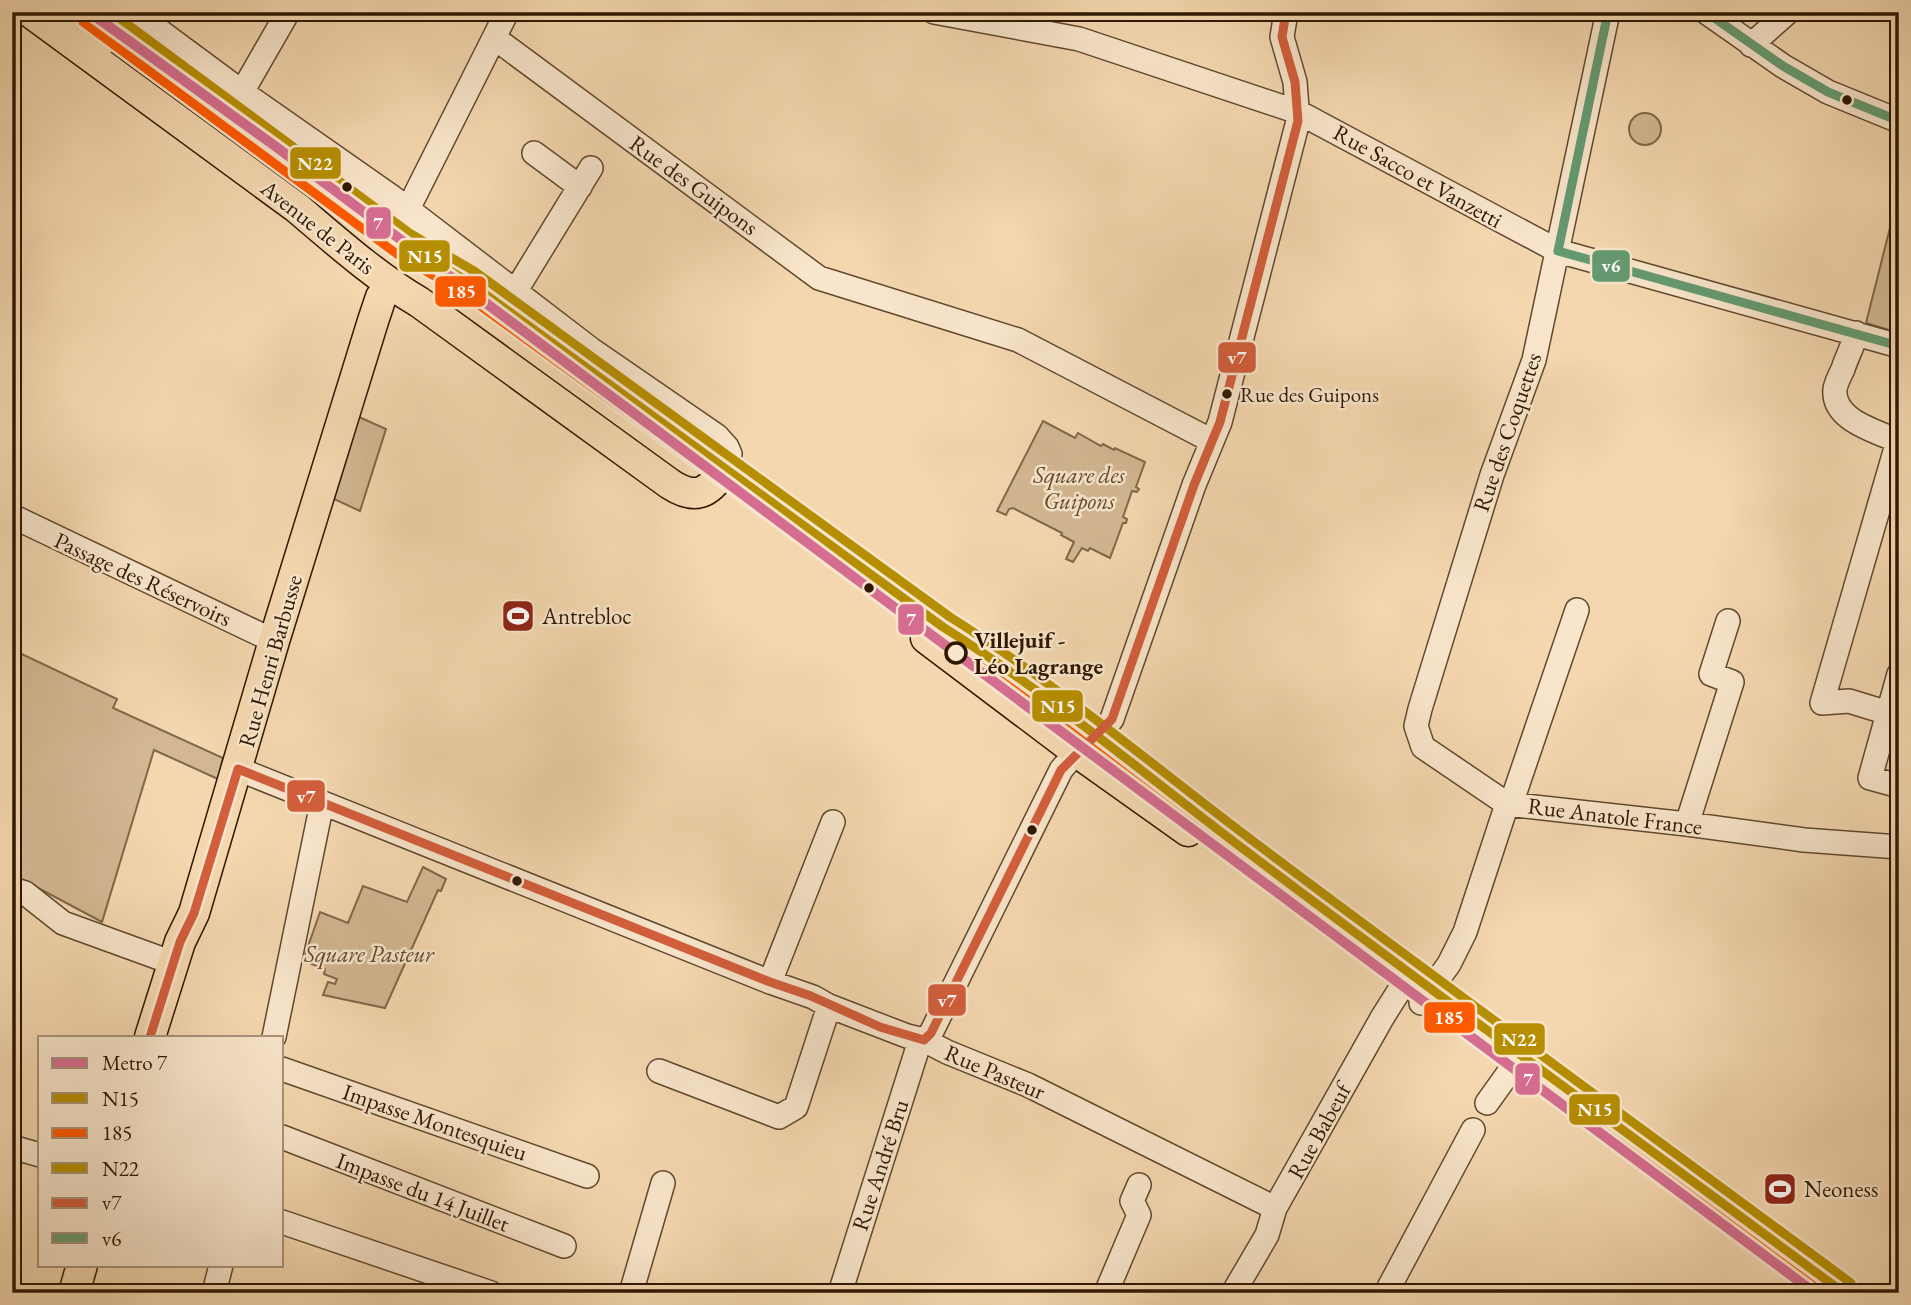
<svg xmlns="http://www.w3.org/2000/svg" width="1911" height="1305" font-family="'EB Garamond',serif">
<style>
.green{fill:#d2b792;stroke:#80684a;stroke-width:2}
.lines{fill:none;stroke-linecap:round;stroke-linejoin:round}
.minor-casing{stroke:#60482d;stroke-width:26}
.major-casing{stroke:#2e1802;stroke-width:33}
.minor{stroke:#f8e5cb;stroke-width:23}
.major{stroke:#f4d7af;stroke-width:30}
.bus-1-casing{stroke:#f8e5cb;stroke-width:14}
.bus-2-casing{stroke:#f8e5cb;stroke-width:14}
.bus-3-casing{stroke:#f8e5cb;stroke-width:14}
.bus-4-casing{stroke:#f8e5cb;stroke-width:14}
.bus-5-casing{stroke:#f8e5cb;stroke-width:14}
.bus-1{stroke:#b68e02;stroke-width:9}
.bus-2{stroke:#ff5a00;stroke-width:9}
.bus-3{stroke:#b68e02;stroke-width:9}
.bus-4{stroke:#d35e3c;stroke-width:9}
.bus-5{stroke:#659a71;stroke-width:9}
.metro-1-casing{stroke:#f8e5cb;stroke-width:16}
.metro-1{stroke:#d56d90;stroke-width:10}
.bus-dot{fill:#2e1802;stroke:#f8e5cb;stroke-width:2.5}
.stop-dot{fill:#f8e5cb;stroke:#2e1802;stroke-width:3.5}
.labels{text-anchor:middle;stroke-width:5;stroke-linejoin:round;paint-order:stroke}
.bus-label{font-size:21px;fill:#2e1802;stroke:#f8e5cb;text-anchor:start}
.street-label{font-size:23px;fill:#2e1802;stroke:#f8e5cb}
.park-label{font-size:23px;font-style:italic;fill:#5f482d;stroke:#f8e5cb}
.poi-label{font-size:23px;fill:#2e1802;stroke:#f8e5cb;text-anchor:start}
.stop-label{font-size:23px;font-weight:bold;fill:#2e1802;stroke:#f8e5cb;text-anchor:start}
.line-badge{stroke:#f8e5cb;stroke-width:2.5}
.badge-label{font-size:19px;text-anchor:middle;font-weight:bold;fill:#fff}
</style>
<rect width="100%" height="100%" fill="#f4d7af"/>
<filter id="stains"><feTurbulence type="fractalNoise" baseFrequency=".00286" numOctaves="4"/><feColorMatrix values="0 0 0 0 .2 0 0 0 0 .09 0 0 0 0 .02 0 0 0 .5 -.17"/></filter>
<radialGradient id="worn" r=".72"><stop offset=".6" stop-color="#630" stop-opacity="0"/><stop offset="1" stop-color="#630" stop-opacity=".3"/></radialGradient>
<path class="green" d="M1629 129a16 16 0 1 1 32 0a16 16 0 1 1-32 0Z
M1899,192V333L1866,323Z
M359,417L386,429L360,511L334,499Z
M1043,421L1075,438L1078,433L1101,446L1103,444L1114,450L1115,448L1145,462L1136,487L1139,489L1137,492L1132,491L1123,517L1127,519L1126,523H1123L1110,558L1090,548L1088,551L1082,548L1073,562L1066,559L1074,542L1061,535L1062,533L1013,508L1009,509L1006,515L997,511Z
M12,631L17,633L13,650L117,699L113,708L223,758L218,779L154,750L102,922L25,881L12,877Z
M423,867L446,879L441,891L438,890L385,1008L323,995L328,982L335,984L337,979L324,974L325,969L303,961L320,912L348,923L363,886L407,902Z"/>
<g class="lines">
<defs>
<path id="minor" d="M134,12L242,92L392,197L592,350L717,436L727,447L730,454L725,469
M934,12L1079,39L1298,112L1558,251L1899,346
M1608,12L1534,360L1492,475L1420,709L1416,726L1423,747L1507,804L1687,824L1804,840L1899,847
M1706,12L1783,66L1828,92L1899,121
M494,40L504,45L819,278L1018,340L1212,441
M1751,45L1788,12
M242,92L288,12
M534,153L580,187
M408,209L507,12
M515,292L591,168
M1856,333C1853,347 1847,356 1843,369C1840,375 1836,383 1835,389C1832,420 1876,431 1898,441L1822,703L1849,701L1888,713
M12,516L274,641
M1899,674L1870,778L1899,786
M238,769L770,982L813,997L829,1006L907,1036L924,1040L947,1052L1028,1085L1275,1208
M1511,804L1577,610
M1687,824L1732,682L1711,674L1728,621
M12,889L25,893L63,923L173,963
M770,982L833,822
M1421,1003L1449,964L1465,932L1507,804
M274,1037L322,803
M282,1069L587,1176
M659,1071L779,1117L796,1107L829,1006
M1487,1103L1512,1068
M282,1137L564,1246
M12,1147L40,1155
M282,1222L491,1293
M214,1293L221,1265
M631,1293L663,1183
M840,1293L917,1050L931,1033L1061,770C1076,750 1098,739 1112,719L1194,485L1220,422L1298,121L1295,82L1282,37L1286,12
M1106,1293L1139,1215L1132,1201L1139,1185
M1233,1293L1267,1235L1275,1208L1382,1018L1411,972
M1386,1293L1473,1130"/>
<path id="major" d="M30,12L297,208C336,241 375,276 419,302L670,484C696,501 709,493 725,469
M65,12L102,40
M90,12L404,244L467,281L943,627L1000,663L1057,704L1241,847L1844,1293
M926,638L1077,752L1188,831
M150,1037L180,942L194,913L274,641L373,321L381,297L391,285
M74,1293L82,1265"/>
</defs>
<use href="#minor" class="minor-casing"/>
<use href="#major" class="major-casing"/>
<use href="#minor" class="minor"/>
<use href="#major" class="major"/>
<defs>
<path id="bus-1" d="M90,12L404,244L467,281L943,627C1048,693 1143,773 1242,848C1441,998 1643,1144 1844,1293"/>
<path id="bus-2" d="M83,22L397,254L460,291L936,637C1041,704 1135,783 1235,857C1429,1004 1627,1148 1823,1293"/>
<path id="bus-3" d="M111,12L411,234L474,271L950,617C1055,683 1150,763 1249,838C1448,988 1651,1135 1851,1283"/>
<path id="bus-4" d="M150,1037L180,942L194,913L238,769L770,982L811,996L880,1027L924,1040L931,1033L1061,770L1112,719L1194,485L1220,422L1298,121L1295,82L1282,37L1286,12"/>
<path id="bus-5" d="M1608,12L1558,251L1899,346
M1706,12L1783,66L1828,92L1899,121"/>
</defs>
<use href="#bus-1" class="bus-1-casing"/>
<use href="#bus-2" class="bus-2-casing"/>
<use href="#bus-3" class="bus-3-casing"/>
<use href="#bus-4" class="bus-4-casing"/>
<use href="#bus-5" class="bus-5-casing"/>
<use href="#bus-1" class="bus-1"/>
<use href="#bus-2" class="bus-2"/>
<use href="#bus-3" class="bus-3"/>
<use href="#bus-4" class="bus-4"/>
<use href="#bus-5" class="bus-5"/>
<defs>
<path id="metro-1" d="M89,12L275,146L1815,1293"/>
</defs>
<use href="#metro-1" class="metro-1-casing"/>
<use href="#metro-1" class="metro-1"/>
</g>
<defs>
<symbol id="stadium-square" viewBox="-11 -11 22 22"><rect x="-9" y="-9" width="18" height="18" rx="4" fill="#8f2418" stroke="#f8e5cb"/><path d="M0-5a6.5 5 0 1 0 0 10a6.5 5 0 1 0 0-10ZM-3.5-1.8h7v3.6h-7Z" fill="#fff"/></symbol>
</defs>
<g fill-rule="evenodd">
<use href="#stadium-square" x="499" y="597" width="38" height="38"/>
<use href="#stadium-square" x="1761" y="1170" width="38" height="38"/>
</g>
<g class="bus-dot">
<circle cx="1847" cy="100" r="6"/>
<circle cx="347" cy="187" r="6"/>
<circle cx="1227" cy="394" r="6"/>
<circle cx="869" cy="588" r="6"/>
<circle cx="1032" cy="830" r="6"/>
<circle cx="517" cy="881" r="6"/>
</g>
<circle class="stop-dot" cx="956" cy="653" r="10"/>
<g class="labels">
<g class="bus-label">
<text x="1240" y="402">Rue des Guipons</text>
</g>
<g class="street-label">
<text transform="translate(1418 176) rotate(29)" y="8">Rue Sacco et Vanzetti</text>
<text transform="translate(694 185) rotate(36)" y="8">Rue des Guipons</text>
<text transform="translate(318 227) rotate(38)" y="8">Avenue de Paris</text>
<text transform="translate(1507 432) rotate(-71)" y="8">Rue des Coquettes</text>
<text transform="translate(143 579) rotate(25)" y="8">Passage des Réservoirs</text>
<text transform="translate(270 661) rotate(-74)" y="8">Rue Henri Barbusse</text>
<text transform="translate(1615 816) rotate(7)" y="8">Rue Anatole France</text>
<text transform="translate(995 1072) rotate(23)" y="8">Rue Pasteur</text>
<text transform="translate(435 1122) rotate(19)" y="8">Impasse Montesquieu</text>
<text transform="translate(1319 1131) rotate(-61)" y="8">Rue Babeuf</text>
<text transform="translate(880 1165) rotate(-72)" y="8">Rue André Bru</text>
<text transform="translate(423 1192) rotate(21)" y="8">Impasse du 14 Juillet</text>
</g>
<g class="park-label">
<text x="1079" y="483">Square des<tspan x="1079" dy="26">Guipons</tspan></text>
<text x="369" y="962">Square Pasteur</text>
</g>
<g class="poi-label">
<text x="542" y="624">Antrebloc</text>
<text x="1804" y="1197">Neoness</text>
</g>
<g class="stop-label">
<text x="974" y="648">Villejuif -<tspan x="974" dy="26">Léo Lagrange</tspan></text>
</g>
</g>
<g class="line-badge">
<rect x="289" y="146" width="53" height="34" rx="7" fill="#b68e02"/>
<rect x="365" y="206" width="27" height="34" rx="7" fill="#d56d90"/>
<rect x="398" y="239" width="53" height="34" rx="7" fill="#b68e02"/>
<rect x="1591" y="249" width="40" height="34" rx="7" fill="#659a71"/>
<rect x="434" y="275" width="53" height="33" rx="7" fill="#ff5a00"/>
<rect x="1217" y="341" width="40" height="33" rx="7" fill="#d35e3c"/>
<rect x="897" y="603" width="28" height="33" rx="7" fill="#d56d90"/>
<rect x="1031" y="689" width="53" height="34" rx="7" fill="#b68e02"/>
<rect x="286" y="779" width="40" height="34" rx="7" fill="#d35e3c"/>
<rect x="927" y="983" width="40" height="34" rx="7" fill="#d35e3c"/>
<rect x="1423" y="1001" width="53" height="33" rx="7" fill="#ff5a00"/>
<rect x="1493" y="1022" width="53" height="34" rx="7" fill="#b68e02"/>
<rect x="1514" y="1062" width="27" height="34" rx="7" fill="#d56d90"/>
<rect x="1568" y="1093" width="53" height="33" rx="7" fill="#b68e02"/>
</g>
<g class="badge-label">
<text x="315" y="170">N22</text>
<text x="378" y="230">7</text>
<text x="425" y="263">N15</text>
<text x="1611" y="272">v6</text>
<text x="461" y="298">185</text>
<text x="1237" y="364">v7</text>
<text x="911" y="626">7</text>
<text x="1058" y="713">N15</text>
<text x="306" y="803">v7</text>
<text x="947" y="1007">v7</text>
<text x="1449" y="1024">185</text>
<text x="1519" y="1046">N22</text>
<text x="1528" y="1086">7</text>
<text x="1595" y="1116">N15</text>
</g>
<rect width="1911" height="1305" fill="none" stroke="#f4d7af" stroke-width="42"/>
<rect x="14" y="14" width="1883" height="1277" fill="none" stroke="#2e1802" stroke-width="3.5"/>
<rect x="21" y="21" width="1869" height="1263" fill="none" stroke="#2e1802" stroke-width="2"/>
<rect x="38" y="1036" width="245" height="231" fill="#f8e5cb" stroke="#a7937b" stroke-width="2"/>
<rect x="52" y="1058" width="35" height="10" fill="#d56d90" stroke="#a7937b" stroke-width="2"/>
<text x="102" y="1070" font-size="21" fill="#2e1802">Metro 7</text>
<rect x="52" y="1093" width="35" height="10" fill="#b68e02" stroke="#a7937b" stroke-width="2"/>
<text x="102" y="1106" font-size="21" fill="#2e1802">N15</text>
<rect x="52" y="1128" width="35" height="10" fill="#ff5a00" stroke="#a7937b" stroke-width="2"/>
<text x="102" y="1140" font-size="21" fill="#2e1802">185</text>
<rect x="52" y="1163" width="35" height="10" fill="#b68e02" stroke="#a7937b" stroke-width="2"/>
<text x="102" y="1176" font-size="21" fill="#2e1802">N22</text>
<rect x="52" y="1198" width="35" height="10" fill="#d35e3c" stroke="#a7937b" stroke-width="2"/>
<text x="102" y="1210" font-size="21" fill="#2e1802">v7</text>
<rect x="52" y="1233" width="35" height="10" fill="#659a71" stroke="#a7937b" stroke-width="2"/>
<text x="102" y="1246" font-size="21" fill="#2e1802">v6</text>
<rect width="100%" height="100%" filter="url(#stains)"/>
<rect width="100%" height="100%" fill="url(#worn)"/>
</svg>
